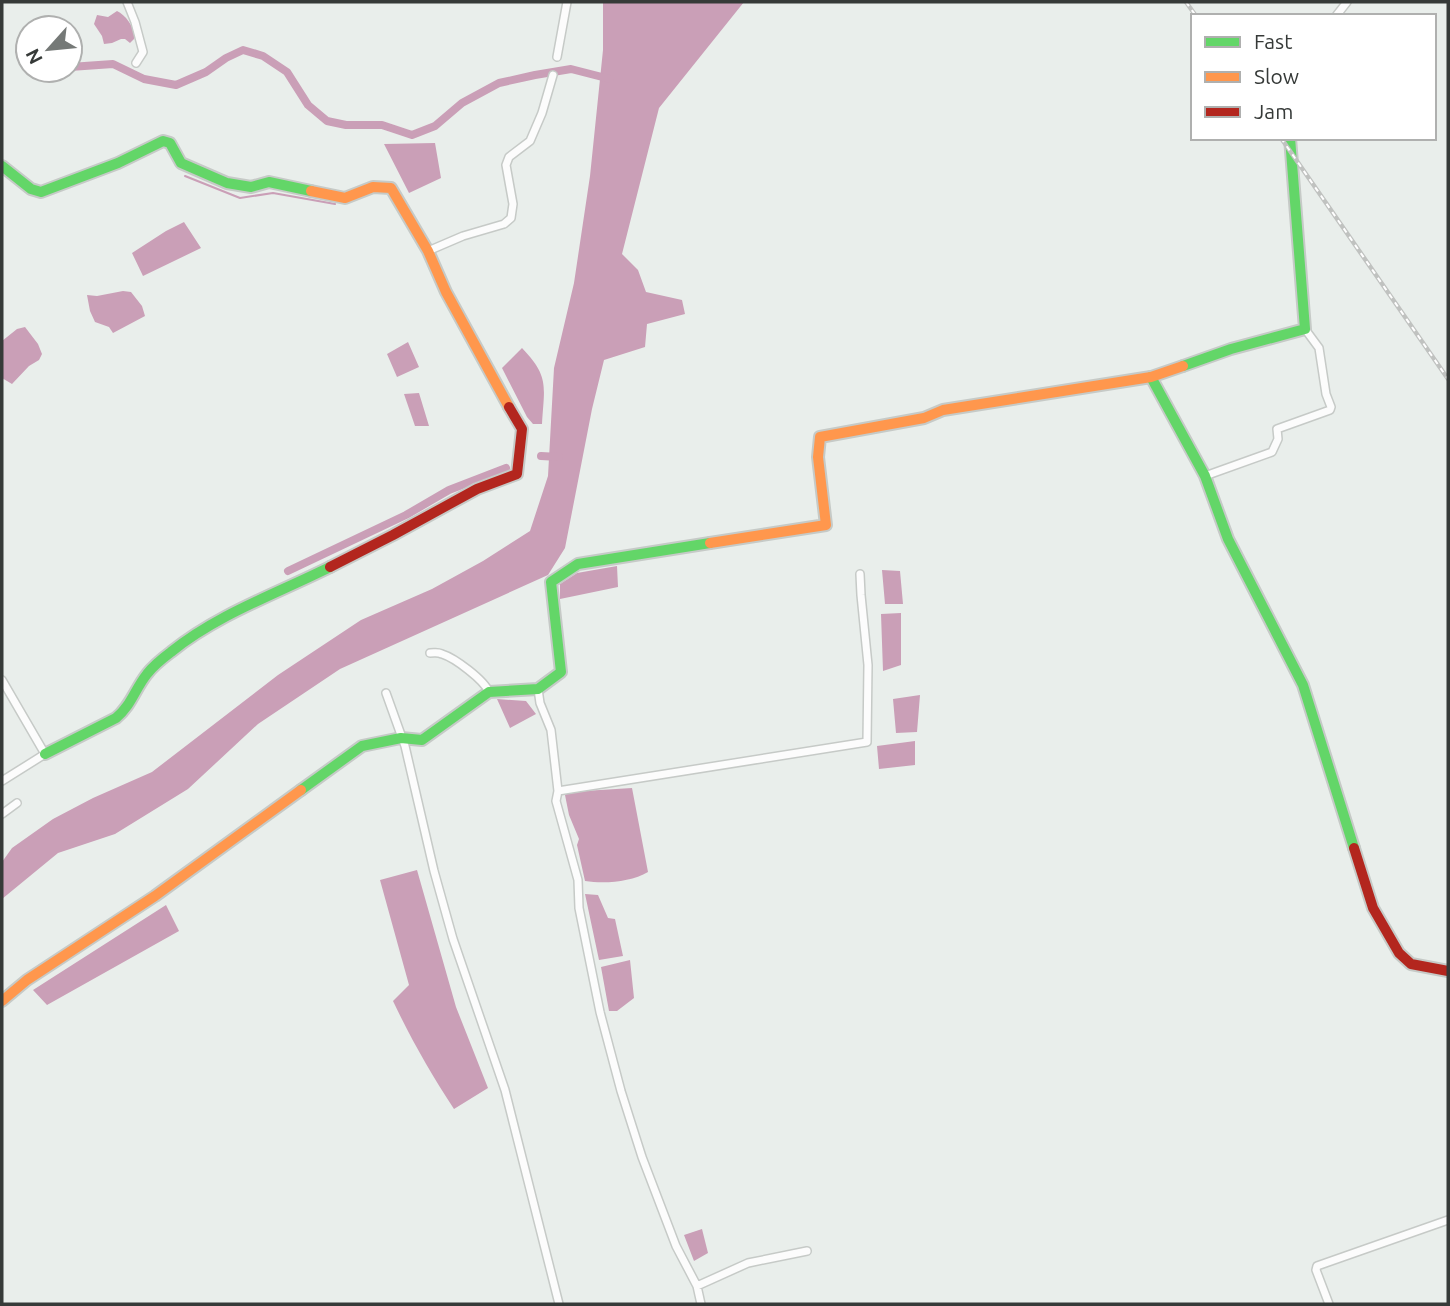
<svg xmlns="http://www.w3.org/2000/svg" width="1450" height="1306" font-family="Ubuntu,sans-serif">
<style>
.water{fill:#ca9fb7}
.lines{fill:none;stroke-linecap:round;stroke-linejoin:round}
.stream{stroke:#ca9fb7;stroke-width:2}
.canal{stroke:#ca9fb7;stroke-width:8}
.street-casing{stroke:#c6cac7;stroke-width:10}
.fast-casing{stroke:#c6cac7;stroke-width:14}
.slow-casing{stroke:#c6cac7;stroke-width:14}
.jam-casing{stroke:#c6cac7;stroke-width:14}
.street{stroke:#fcfcfc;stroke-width:7}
.fast{stroke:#63d668;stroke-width:10}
.slow{stroke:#ff974d;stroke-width:10}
.jam{stroke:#b3261e;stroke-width:10}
.rail-casing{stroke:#c0c2c0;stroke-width:4.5}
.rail{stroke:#fff;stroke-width:2;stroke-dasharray:5;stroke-linecap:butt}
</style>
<rect width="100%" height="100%" fill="#e9eeeb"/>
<path class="water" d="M603,2H744L659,108L622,254L638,270L646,292L682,300L685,314L647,324L645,347L604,360L592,409L565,548L548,575L340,669L258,724L188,789L115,834L58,853L2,899V862L12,848L53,819L93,798L152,772L278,675L361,620L432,589L483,561L530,531L548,476L554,368L574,283L590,176L603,50Z
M117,11C126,15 136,29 134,39L130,43L125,39H121L112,43L104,44L102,36L94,24L97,15L108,17Z
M435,143L441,178L409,193L384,144Z
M184,222L201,248L143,276L132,253L166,231Z
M123,291L131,292L142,306L145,316L113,333L109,327L95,322L90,311L87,295L97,296Z
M25,327L38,344L42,354L39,360L29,366L12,384L2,378V341L17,329Z
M408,342L419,367L397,377L387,354Z
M522,348C550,377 544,387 542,424H533L527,417L502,368Z
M419,393L429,426H415L404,394Z
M617,566L618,587L560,599V584L577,573Z
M882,570L900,571L903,604H885Z
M901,613V665L883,671L881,614Z
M920,695L917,732L896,733L893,699Z
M497,699L526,701L536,714L510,728Z
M915,741V765L879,769L877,746Z
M632,788L648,872C631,882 605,884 585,881L577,845L579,839L569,815L565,795L568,792Z
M417,870L456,1007L488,1088L454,1109C431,1074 411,1039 393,1001L409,985L380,880Z
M585,894L598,895L608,918L615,919L623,956L599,960Z
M166,905L179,931L47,1005L33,990Z
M630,960L634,998L617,1011H609L601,967Z
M702,1229L708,1253L694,1261L684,1235Z"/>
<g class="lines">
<path class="stream" d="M185,176L240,198L273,193L335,204"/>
<path class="canal" d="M70,67L113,64L144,79L176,85L206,72L226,58L243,50L263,56L287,72L308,105L327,121L346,125H382L412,135L435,126L462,103L499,83L535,75L571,69L610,79
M52,75L61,70
M541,456L559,457
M288,571L406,515L449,490L506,468"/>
<defs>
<path id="street" d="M127,2L135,22L143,52L136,63
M1336,16L1347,2
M557,57L567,2
M428,251L463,236L504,224L511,218L513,204L506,165L509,157L530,141L542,113L553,75
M1205,476L1272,452L1278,439L1277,429L1330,410L1331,407L1326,394L1319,348L1305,329
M430,653C436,653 437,652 442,654C455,658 484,680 489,692
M2,680L45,754L2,781
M538,689L540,703L551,730L558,791L556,801L578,880L579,908L600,1012L621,1091L642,1157L676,1246L697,1286L701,1304
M386,693L405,746L434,871L453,939L505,1090L559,1304
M558,791L867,742L868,665L861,595L860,574
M2,814L17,803
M697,1286L748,1263L807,1251
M1329,1304L1316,1270L1317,1266L1448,1220"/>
<path id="fast" d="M2,166L31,189L41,192L118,163L163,141L170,143L181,163L227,183L251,187L269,182L311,191
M1183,366L1231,349L1305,329L1290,138
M1151,377L1205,476L1228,539L1303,685L1354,848
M45,754L116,718C131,706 135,689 147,674C153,666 163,658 171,652C218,614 276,594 330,567
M301,790L362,746L401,738L422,740L489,692L538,689L561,672L551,582L578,564L710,543"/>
<path id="slow" d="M311,191L345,198L373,187L391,188L428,251L446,292L509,407
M710,543L826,525L818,457L820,437L924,418L943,410L1151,377L1183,366
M2,1001L27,980L155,896L301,790"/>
<path id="jam" d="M330,567L393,535L477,489L517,474L522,429L509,407
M1354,848L1373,908L1399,953L1411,964L1448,971"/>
</defs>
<use href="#street" class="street-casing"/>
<use href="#fast" class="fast-casing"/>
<use href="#slow" class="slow-casing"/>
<use href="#jam" class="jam-casing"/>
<use href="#street" class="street"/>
<use href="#fast" class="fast"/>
<use href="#slow" class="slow"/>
<use href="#jam" class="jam"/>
<defs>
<path id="rail" d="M1186,2L1196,16
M1281,138L1448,379"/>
</defs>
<use href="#rail" class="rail-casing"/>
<use href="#rail" class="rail"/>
</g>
<rect width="1450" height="1306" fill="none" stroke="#363a38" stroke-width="7"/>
<rect x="1191" y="14" width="245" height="126" fill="#ffffff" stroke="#afb0af" stroke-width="2"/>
<rect x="1205" y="37" width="35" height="10" fill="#63d668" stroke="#afb0af" stroke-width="2"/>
<text x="1254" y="49" font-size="21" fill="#363a38">Fast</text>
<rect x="1205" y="72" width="35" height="10" fill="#ff974d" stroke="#afb0af" stroke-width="2"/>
<text x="1254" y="84" font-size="21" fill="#363a38">Slow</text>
<rect x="1205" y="107" width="35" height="10" fill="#b3261e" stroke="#afb0af" stroke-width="2"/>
<text x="1254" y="119" font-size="21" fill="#363a38">Jam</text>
<g transform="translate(49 49) rotate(243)"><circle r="33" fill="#ffffff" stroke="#afb0af" stroke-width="2"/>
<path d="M0-5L12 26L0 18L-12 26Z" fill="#757977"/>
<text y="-10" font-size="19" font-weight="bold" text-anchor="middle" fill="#363a38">N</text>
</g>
</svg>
